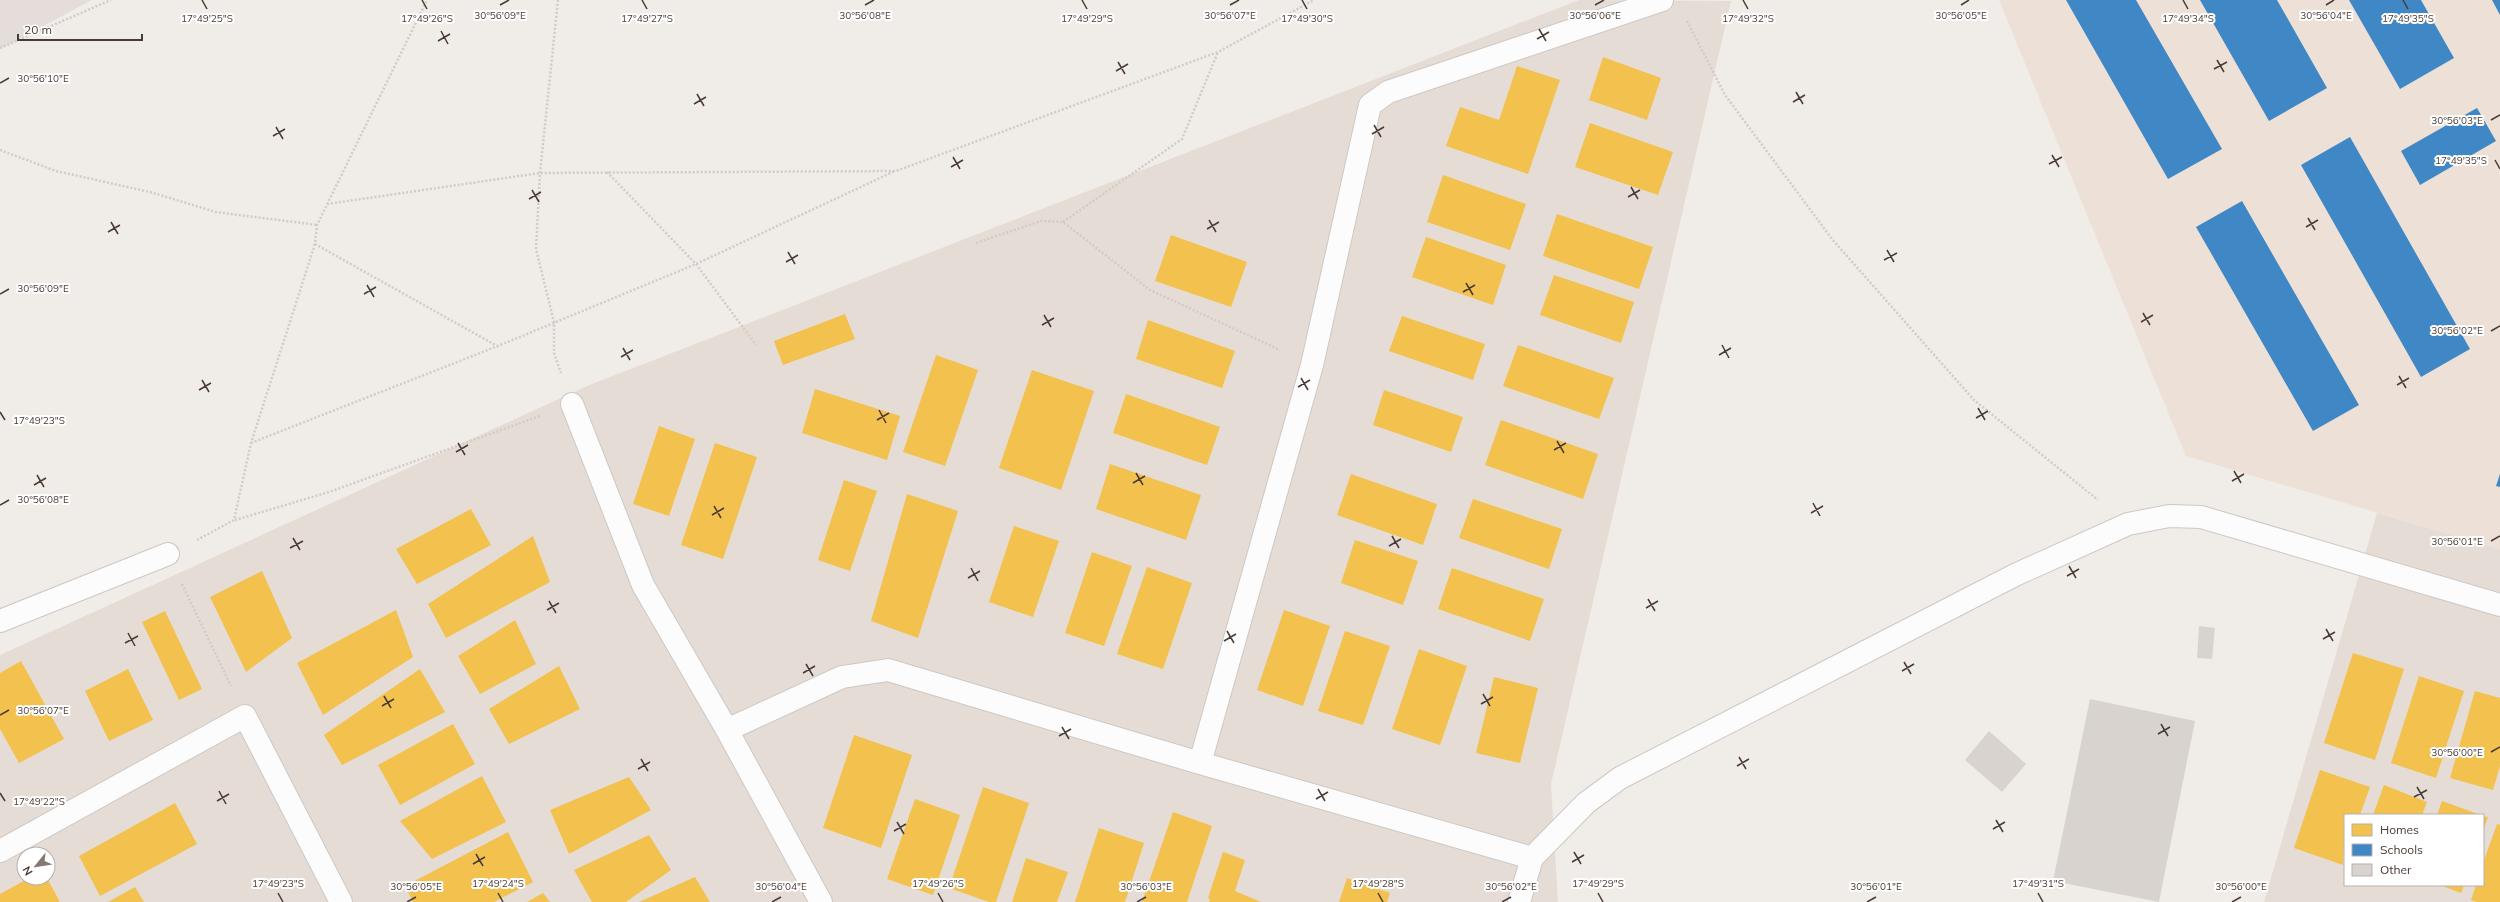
<svg xmlns="http://www.w3.org/2000/svg" width="2500" height="902" font-family="Mulish,sans-serif">
<style>
.residential{fill:#e5dcd5;fill-rule:evenodd}
.industrial{fill:#e4ddd9}
.education{fill:#ece0d7}
.homes{fill:#f2c14e}
.schools{fill:#3f88c5}
.building{fill:#d9d3cf}
.lines{fill:none;stroke-linecap:round;stroke-linejoin:round}
.street-casing{stroke:#cdc8c4;stroke-width:24}
.path{stroke:#d1cbc9;stroke-width:2.5;stroke-dasharray:2 2;stroke-linecap:butt}
.street{stroke:#fdfcfc;stroke-width:22}
.ticks{fill:none;stroke:#483a34;stroke-width:1.5}
.ticks-label{font-size:10px;text-anchor:middle;fill:#483a34;stroke:#fff;stroke-width:4;stroke-linejoin:round;paint-order:stroke}
</style>
<rect width="100%" height="100%" fill="#f0ece8"/>
<path class="residential" d="M1579,0L1731,1L1551,784L1558,902H0V655L587,386ZM24,854H48V878H24Z
M2377,513L2500,549V902H2264ZM2345,815H2483V885H2345Z"/>
<path class="industrial" d="M0,0H92L0,49Z"/>
<path class="education" d="M1999,0H2500V549L2186,456Z"/>
<path class="homes" d="M1603,57L1661,78L1647,120L1589,100Z
M1517,66L1560,80L1528,174L1446,146L1460,107L1499,120Z
M1590,123L1673,152L1658,195L1575,167Z
M1443,175L1526,204L1510,250L1427,222Z
M1557,214L1653,247L1639,289L1543,256Z
M1171,235L1247,262L1231,307L1155,281Z
M1426,237L1506,265L1493,305L1412,277Z
M1554,275L1634,302L1621,343L1540,315Z
M845,314L855,339L783,365L774,341Z
M1402,316L1485,344L1473,380L1389,351Z
M1148,320L1235,351L1222,388L1136,359Z
M1518,345L1614,378L1599,419L1503,386Z
M936,355L978,370L945,466L903,452Z
M1032,370L1094,391L1061,490L999,468Z
M815,389L900,416L887,460L802,433Z
M1384,390L1463,417L1451,452L1373,425Z
M1126,394L1220,427L1207,465L1113,433Z
M1501,420L1598,454L1583,499L1485,465Z
M659,426L695,439L669,516L633,504Z
M715,443L757,457L723,559L681,545Z
M1110,464L1201,495L1186,540L1096,509Z
M1351,474L1437,504L1423,545L1337,515Z
M844,480L877,491L850,571L818,560Z
M907,494L958,511L918,638L871,621Z
M1473,499L1562,529L1549,569L1459,538Z
M471,509L491,545L417,584L396,549Z
M1014,526L1059,541L1033,617L989,602Z
M533,536L550,582L446,638L428,604Z
M1355,540L1418,561L1403,605L1341,583Z
M1092,552L1132,566L1104,646L1065,633Z
M1147,567L1192,583L1163,669L1117,654Z
M1452,568L1544,599L1530,641L1438,609Z
M262,571L292,638L246,672L210,597Z
M396,610L413,657L323,715L297,663Z
M1284,610L1330,626L1303,706L1257,690Z
M165,611L202,689L179,700L142,622Z
M515,620L536,664L480,694L458,656Z
M1345,631L1390,646L1363,725L1318,711Z
M1419,649L1467,666L1440,745L1392,729Z
M2353,653L2404,669L2375,760L2324,743Z
M21,661L64,739L19,763L0,729V673Z
M559,666L580,709L509,744L489,709Z
M128,669L153,720L109,741L85,691Z
M420,669L445,712L342,765L324,735Z
M2419,676L2464,691L2436,778L2391,763Z
M1494,677L1538,688L1520,763L1476,753Z
M2475,691L2500,698V766L2493,790L2450,778Z
M453,724L475,764L400,805L378,765Z
M854,735L912,755L881,848L823,828Z
M2320,770L2370,787L2360,815H2345L2343,865L2294,848Z
M482,776L506,822L432,859L400,821Z
M629,777L651,810L569,854L550,810Z
M2384,785L2427,802L2422,815H2373Z
M983,787L1029,803L996,902H989L949,888Z
M915,799L960,815L933,895L887,879Z
M2442,801L2481,815H2437Z
M175,803L197,844L100,896L79,856Z
M1173,812L1212,826L1187,902H1142Z
M2483,816L2488,817L2483,831Z
M2497,824L2500,825V902H2477L2471,900L2476,885H2483V863Z
M1099,828L1144,843L1125,902H1075Z
M508,832L533,882L494,902H413L405,886Z
M649,835L671,870L626,902H592L574,870Z
M1223,852L1245,860L1235,891L1261,902H1209L1210,899L1208,898Z
M1026,858L1068,872L1057,902H1012Z
M695,877L710,902H639Z
M29,878H47L60,902H0V894Z
M1347,878L1390,893L1387,902H1339Z
M2440,885H2464L2461,893Z
M135,887L144,902H108Z
M543,893L550,902H527Z"/>
<path class="schools" d="M2066,0H2136L2222,149L2168,179Z
M2200,0H2277L2327,88L2269,121Z
M2349,0H2421L2454,58L2400,89Z
M2492,0H2500V15Z
M2477,108L2496,141L2420,185L2401,151Z
M2350,137L2470,349L2421,377L2301,165Z
M2242,201L2359,405L2313,431L2196,227Z
M2500,474V487L2496,486Z"/>
<path class="building" d="M2199,626L2215,628L2212,659L2197,658Z
M2090,699L2195,721L2159,902L2053,881Z
M1989,731L2026,764L2002,792L1965,760Z"/>
<g class="lines">
<defs>
<path id="street" d="M572,404L643,585L727,730L821,902
M0,621L168,554
M727,730L842,677L888,670L1200,763L1532,858L1519,902
M1200,763L1312,365L1370,105L1388,92L1662,0
M0,851L245,716L341,902
M1532,858L1586,803L1620,778L2015,575L2128,524L2169,516L2201,517L2500,605"/>
</defs>
<use href="#street" class="street-casing"/>
<path class="path" d="M558,0L540,173L536,249L554,322V353L561,373
M1687,21L1725,95L1832,239L1974,400L2098,500
M0,48L111,0
M0,150L56,171L150,192L216,212L317,225
M607,172L696,264L756,345
M327,204L540,173L896,171L1218,52L1314,0
M1063,222L1182,139L1218,52
M976,243L1041,221L1063,222L1150,290L1280,350
M315,244L497,346
M251,443L498,346L696,264L895,171
M235,520L329,492L540,416
M197,540L234,520L251,443L315,244L317,225L427,0
M182,584L231,686"/>
<use href="#street" class="street"/>
</g>
<path class="ticks" d="M202,0L207,9M422,0L427,9M642,0L647,9M1082,0L1087,9M1302,0L1307,9M1743,0L1748,9M2183,0L2188,9M2403,0L2408,9M500,5L509,0M865,5L874,0M1230,5L1239,0M1595,5L1604,0M1961,5L1969,0M2326,5L2334,0M1539,29L1546,41M441,31L448,44M1537,39L1549,32M438,41L450,34M2217,60L2224,72M1118,62L1125,74M2214,69L2227,62M1116,71L1128,64M0,83L9,78M1796,92L1803,104M697,94L704,106M1793,102L1805,95M694,104L706,97M2491,120L2500,115M1374,125L1381,137M276,127L283,139M1372,134L1384,127M273,136L285,129M2052,155L2059,167M953,157L960,169M2495,160L2500,169M2049,164L2062,157M951,167L963,160M1631,187L1638,199M532,190L539,202M1628,197L1640,190M529,199L541,192M2308,218L2315,230M1209,220L1216,232M111,222L118,234M2306,227L2318,220M1207,229L1219,222M108,232L120,225M1887,250L1894,262M788,252L795,264M1884,260L1897,253M786,262L798,255M1466,283L1473,295M367,285L374,297M1463,292L1475,285M0,294L9,289M364,294L376,287M2143,313L2150,325M1044,315L1051,327M2141,322L2153,315M1042,325L1054,318M2491,331L2500,326M1722,345L1729,358M623,348L630,360M1719,355L1731,348M621,357L633,350M2399,376L2406,388M1301,378L1308,390M202,380L209,392M2397,385L2409,378M1298,387L1310,380M199,390L211,383M1978,408L1985,420M879,410L886,423M0,412L5,420M1976,418L1988,411M877,420L889,413M1557,441L1564,453M458,443L465,455M1554,450L1566,443M456,452L468,445M2234,471L2241,483M1136,473L1143,485M37,475L44,487M2232,481L2244,474M1133,483L1145,476M34,485L46,478M1813,503L1820,516M0,505L9,500M714,506L721,518M1811,513L1823,506M712,515L724,508M1392,536L1399,548M293,538L300,550M2491,541L2500,536M1389,546L1401,539M290,548L303,541M2069,566L2076,578M971,568L978,581M2067,576L2079,569M968,578L980,571M1648,599L1655,611M549,601L556,613M1646,608L1658,601M547,610L559,603M2326,629L2333,641M1227,631L1234,643M128,633L135,646M2323,639L2335,632M1224,641L1236,634M125,643L138,636M1904,662L1911,674M806,664L813,676M1902,671L1914,664M803,673L815,666M1483,694L1490,706M384,696L391,708M1481,704L1493,697M382,706L394,699M0,715L9,710M2161,724L2168,736M1062,727L1069,739M2158,734L2170,727M1059,736L1071,729M2491,752L2500,747M1739,757L1746,769M641,759L648,771M1737,766L1749,759M638,769L650,762M2417,787L2424,799M1318,789L1325,801M219,791L226,804M0,793L5,801M2414,797L2427,790M1316,799L1328,792M217,801L229,794M1996,820L2003,832M897,822L904,834M1993,829L2005,822M894,831L906,824M1574,852L1581,864M476,854L483,866M1572,862L1584,855M473,864L485,857M278,893L283,902M498,893L503,902M938,893L943,902M1378,893L1383,902M1598,893L1603,902M2038,893L2043,902M407,902L416,897M772,902L781,897M1137,902L1146,897M1502,902L1511,897M1867,902L1876,897M2232,902L2241,897"/>
<g class="ticks-label">
<text x="500" y="19">30°56'09"E</text>
<text x="865" y="19">30°56'08"E</text>
<text x="1230" y="19">30°56'07"E</text>
<text x="1595" y="19">30°56'06"E</text>
<text x="1961" y="19">30°56'05"E</text>
<text x="2326" y="19">30°56'04"E</text>
<text x="2408" y="22">17°49'35"S</text>
<text x="207" y="22">17°49'25"S</text>
<text x="427" y="22">17°49'26"S</text>
<text x="647" y="22">17°49'27"S</text>
<text x="1087" y="22">17°49'29"S</text>
<text x="1307" y="22">17°49'30"S</text>
<text x="1748" y="22">17°49'32"S</text>
<text x="2188" y="22">17°49'34"S</text>
<text x="43" y="82">30°56'10"E</text>
<text x="2457" y="124">30°56'03"E</text>
<text x="2461" y="164">17°49'35"S</text>
<text x="43" y="292">30°56'09"E</text>
<text x="2457" y="334">30°56'02"E</text>
<text x="39" y="424">17°49'23"S</text>
<text x="43" y="503">30°56'08"E</text>
<text x="2457" y="545">30°56'01"E</text>
<text x="43" y="714">30°56'07"E</text>
<text x="2457" y="756">30°56'00"E</text>
<text x="39" y="805">17°49'22"S</text>
<text x="278" y="887">17°49'23"S</text>
<text x="498" y="887">17°49'24"S</text>
<text x="938" y="887">17°49'26"S</text>
<text x="1378" y="887">17°49'28"S</text>
<text x="1598" y="887">17°49'29"S</text>
<text x="2038" y="887">17°49'31"S</text>
<text x="416" y="890">30°56'05"E</text>
<text x="781" y="890">30°56'04"E</text>
<text x="1146" y="890">30°56'03"E</text>
<text x="1511" y="890">30°56'02"E</text>
<text x="1876" y="890">30°56'01"E</text>
<text x="2241" y="890">30°56'00"E</text>
</g>
<rect x="2344" y="814" width="140" height="72" fill="#ffffff" stroke="#b6b0ae"/>
<rect x="2352" y="824" width="20" height="12" fill="#f2c14e" stroke="#b6b0ae"/>
<text x="2380" y="834" font-size="12" fill="#483a34">Homes</text>
<rect x="2352" y="844" width="20" height="12" fill="#3f88c5" stroke="#b6b0ae"/>
<text x="2380" y="854" font-size="12" fill="#483a34">Schools</text>
<rect x="2352" y="864" width="20" height="12" fill="#d9d3cf" stroke="#b6b0ae"/>
<text x="2380" y="874" font-size="12" fill="#483a34">Other</text>
<g transform="translate(36 866) rotate(240)"><circle r="19" fill="#ffffff" stroke="#b6b0ae"/>
<path d="M0-3L7 15L0 10L-7 15Z" fill="#837873"/>
<text y="-6" font-size="11" font-weight="bold" text-anchor="middle" fill="#483a34">N</text>
</g>
<path d="M18 34v6h124v-6" fill="none" stroke="#483a34" stroke-width="2"/>
<text x="24" y="34" font-size="12" fill="#483a34" stroke="#ffffff" stroke-width="3" paint-order="stroke">20 m</text>
</svg>
